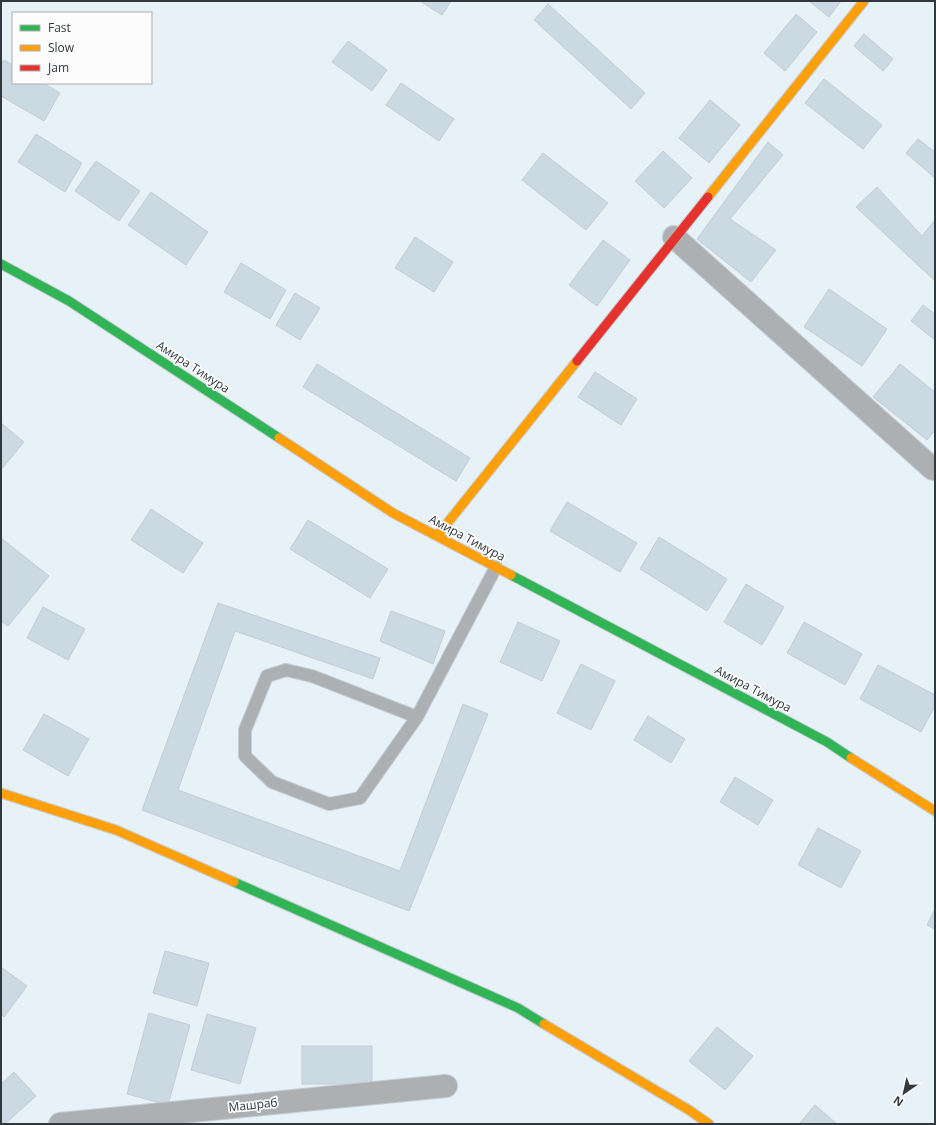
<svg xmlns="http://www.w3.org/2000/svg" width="936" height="1125" font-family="'Open Sans',sans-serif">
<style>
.building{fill:#cbd9e3;stroke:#c4ccd2}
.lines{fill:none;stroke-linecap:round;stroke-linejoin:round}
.lane-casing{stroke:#c4cbd1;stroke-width:14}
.street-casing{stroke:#c4cbd1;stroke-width:24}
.fast-casing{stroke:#c4cbd1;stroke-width:11}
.slow-casing{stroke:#c4cbd1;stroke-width:11}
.jam-casing{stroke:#c4cbd1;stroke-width:11}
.lane{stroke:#acb0b3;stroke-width:12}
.street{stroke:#acb0b3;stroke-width:22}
.fast{stroke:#30b455;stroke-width:9}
.slow{stroke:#ff9f0a;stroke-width:9}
.jam{stroke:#e5322d;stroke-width:9}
.labels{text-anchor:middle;stroke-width:3.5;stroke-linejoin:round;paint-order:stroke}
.street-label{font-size:12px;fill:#32393e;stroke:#fcfcfc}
</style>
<rect width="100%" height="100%" fill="#e7f1f8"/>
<path class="building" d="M420,1H451L442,15Z
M809,1H841L829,17Z
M548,4L645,93L631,109L534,20Z
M796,14L817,32L785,71L764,53Z
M864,34L893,59L883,71L854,46Z
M348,41L387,70L372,91L332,62Z
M4,60L13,65V83H43L60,93L44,121L1,96V65Z
M824,79L882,125L863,149L805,103Z
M401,83L454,119L439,141L386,105Z
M710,100L740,125L709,163L679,138Z
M36,134L82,163L65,192L18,162Z
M918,139L935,152V178L906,153Z
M768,142L783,155L730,219L776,250L751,282L697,239Z
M663,151L692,178L664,208L635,181Z
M543,153L608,203L586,230L522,180Z
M96,161L140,191L119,221L75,191Z
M877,187L922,236L935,220V281L856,207Z
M151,192L208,232L186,265L128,225Z
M415,237L453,262L434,292L395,268Z
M603,240L630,260L597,306L569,285Z
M241,263L286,290L270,319L224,292Z
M829,289L887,329L862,366L804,327Z
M295,293L320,308L300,340L276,325Z
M923,305L935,314V340L911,321Z
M317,364L470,458L456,481L303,387Z
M900,364L935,392V430L927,440L873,397Z
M595,372L637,399L621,425L578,397Z
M1,423L24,442L1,470Z
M567,502L637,543L620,572L550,531Z
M151,509L203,543L183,573L131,540Z
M308,520L388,569L370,598L290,549Z
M659,537L727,579L707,611L640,569Z
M1,538L49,576L8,626L1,621Z
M746,584L784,607L762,645L724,622Z
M218,603L380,658L373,679L235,631L178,790L400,871L463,704L488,714L409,911L142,810Z
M43,607L85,629L68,660L27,638Z
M391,611L445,631L433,664L380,641Z
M518,622L560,641L542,681L500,662Z
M804,622L862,654L845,685L787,653Z
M581,664L615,681L591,730L557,713Z
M878,665L935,695V706L921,732L860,699Z
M44,714L89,739L68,776L23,750Z
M648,716L685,739L671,763L634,740Z
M735,777L773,800L758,825L720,802Z
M818,828L861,851L841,888L798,865Z
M935,909V929L927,925Z
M165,951L209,963L197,1006L153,993Z
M1,967L27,986L4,1017L1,1014Z
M149,1013L190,1025L168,1105L127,1094Z
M207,1014L256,1028L240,1084L191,1070Z
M717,1027L753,1056L725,1090L689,1061Z
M302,1046H372V1084H302Z
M14,1072L36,1096L5,1124H1V1084Z
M815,1105L837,1124H799Z"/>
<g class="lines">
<defs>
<path id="lane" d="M417,717L312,676L286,670L267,676L245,730V756L272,782L329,804L360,798L417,717L496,567"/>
<path id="street" d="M674,237L933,469
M60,1124L446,1086"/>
<path id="fast" d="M1,264L69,301L279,438
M511,575L827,742L851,758
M234,882L518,1008L544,1024"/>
<path id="slow" d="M708,197L864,1
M279,438L393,513L511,575
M437,536L577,361
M851,758L935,811
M1,793L116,830L234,882
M544,1024L689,1110L709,1124"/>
<path id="jam" d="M577,361L708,197"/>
</defs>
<use href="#lane" class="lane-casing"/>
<use href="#street" class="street-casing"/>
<use href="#fast" class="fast-casing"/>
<use href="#slow" class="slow-casing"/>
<use href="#jam" class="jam-casing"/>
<use href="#lane" class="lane"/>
<use href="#street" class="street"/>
<use href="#fast" class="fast"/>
<use href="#slow" class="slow"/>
<use href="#jam" class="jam"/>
</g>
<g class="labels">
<g class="street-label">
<text transform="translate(193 367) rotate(33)" y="4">Амира Тимура</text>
<text transform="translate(467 538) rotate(28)" y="4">Амира Тимура</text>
<text transform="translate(753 689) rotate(28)" y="4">Амира Тимура</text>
<text transform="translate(253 1105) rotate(-6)" y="4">Машраб</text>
</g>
</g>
<rect width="936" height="1125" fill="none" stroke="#32393e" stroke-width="4"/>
<rect x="12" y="12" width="140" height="72" fill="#fcfcfc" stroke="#abaeb0"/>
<rect x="20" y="25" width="20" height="6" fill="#30b455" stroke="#abaeb0"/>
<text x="48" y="32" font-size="12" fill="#32393e">Fast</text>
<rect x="20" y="45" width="20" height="6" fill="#ff9f0a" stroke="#abaeb0"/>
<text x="48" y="52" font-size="12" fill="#32393e">Slow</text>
<rect x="20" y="65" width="20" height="6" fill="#e5322d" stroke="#abaeb0"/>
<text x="48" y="72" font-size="12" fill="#32393e">Jam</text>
<g transform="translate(904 1093) rotate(214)" stroke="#fcfcfc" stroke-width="3" paint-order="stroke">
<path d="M0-3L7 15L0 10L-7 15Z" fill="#32393e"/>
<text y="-6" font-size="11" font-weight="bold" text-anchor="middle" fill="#32393e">N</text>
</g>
</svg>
